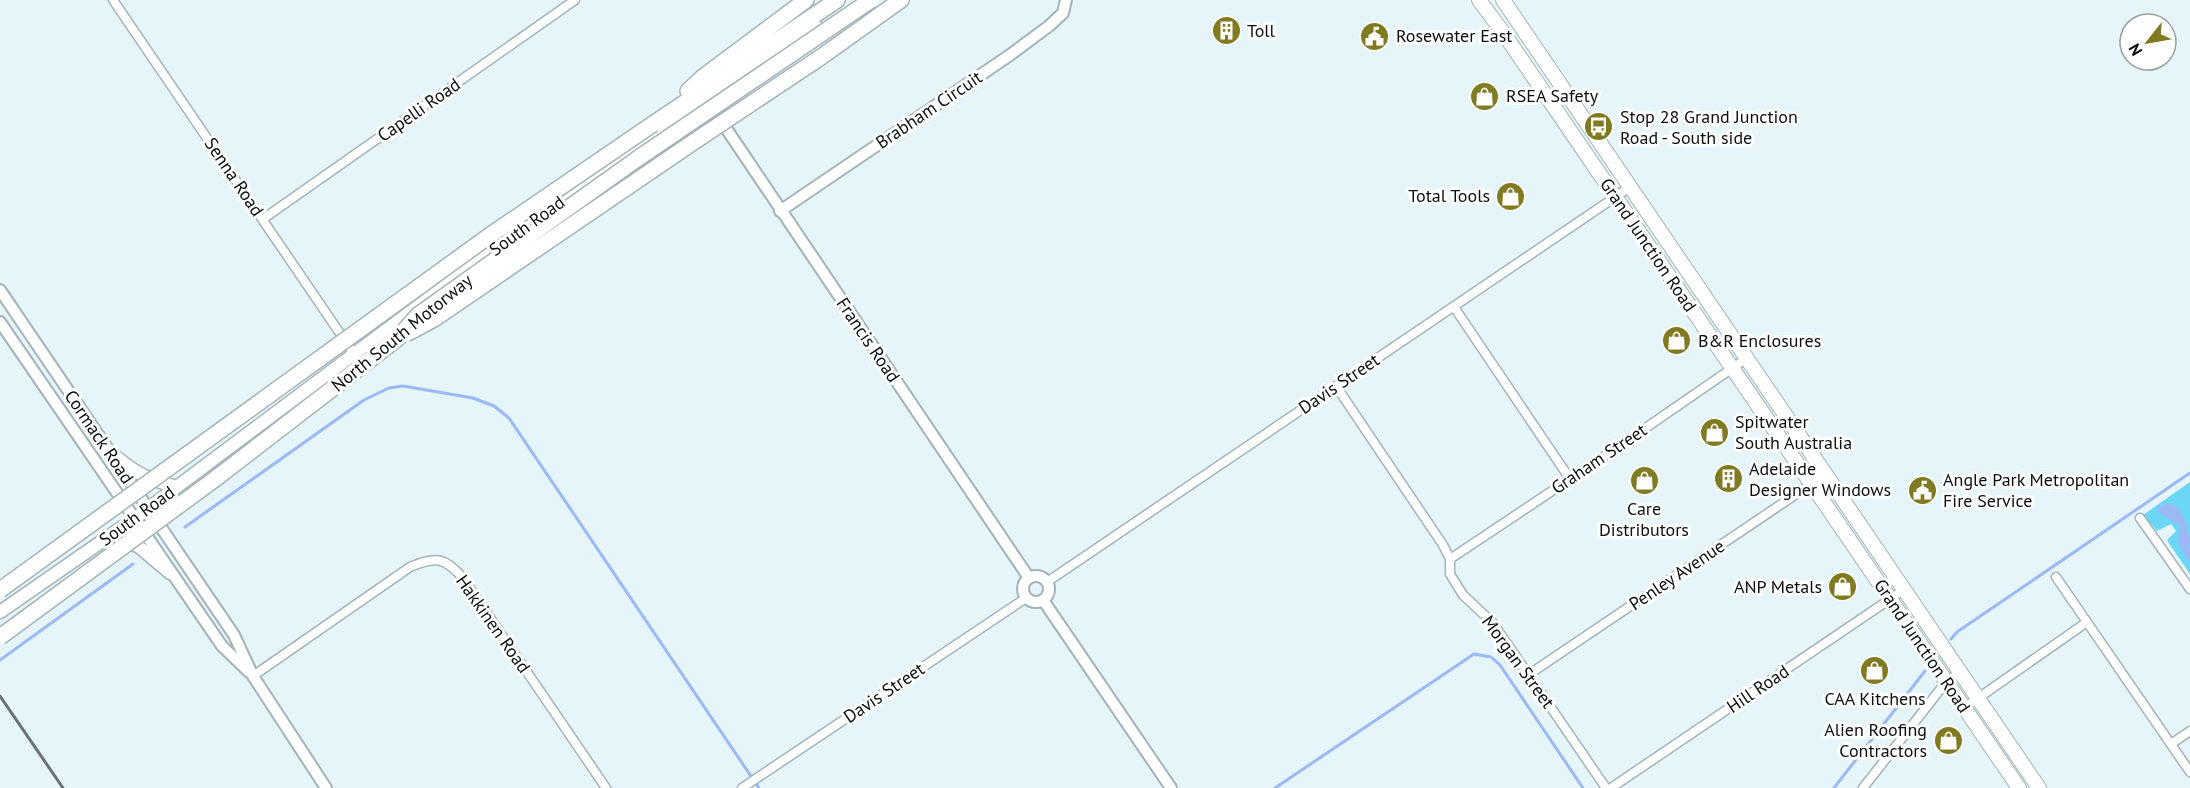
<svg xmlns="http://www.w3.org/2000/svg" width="2190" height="788" font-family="'PT Sans',sans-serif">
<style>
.green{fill:#6cd7f5}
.water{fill:#9bb9f5}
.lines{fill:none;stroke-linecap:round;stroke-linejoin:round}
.stream{stroke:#9bb9f5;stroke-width:3}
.minor-casing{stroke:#a4b3b7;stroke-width:11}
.tertiary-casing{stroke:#a4b3b7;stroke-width:14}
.secondary-casing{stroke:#a4b3b7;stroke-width:15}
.trunk-casing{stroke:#a4b3b7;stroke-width:16}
.motorway-casing{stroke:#a4b3b7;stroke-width:18}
.minor{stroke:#fff;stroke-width:8}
.tertiary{stroke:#fff;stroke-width:10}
.secondary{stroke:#fff;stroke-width:12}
.trunk{stroke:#fff;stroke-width:14}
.motorway{stroke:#fff;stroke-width:15}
.rail{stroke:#697376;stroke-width:3}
.motorway-bridge-casing{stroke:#a4b3b7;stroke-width:18;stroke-linecap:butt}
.motorway-bridge{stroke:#fff;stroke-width:15}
.labels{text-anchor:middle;stroke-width:6;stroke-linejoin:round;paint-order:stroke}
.poi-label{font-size:18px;fill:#090e10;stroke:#fff;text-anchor:start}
.street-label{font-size:18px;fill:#090e10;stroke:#fff}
</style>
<rect width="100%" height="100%" fill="#e5f5fa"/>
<path class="green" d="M2190,482V574L2168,542V539L2176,531L2171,524L2157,531L2143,515Z"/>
<path class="water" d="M2169,503C2190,511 2190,540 2190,564L2178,543L2180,526L2158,512V507Z"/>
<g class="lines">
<path class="stream" d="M185,527L364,400L389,388L403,386L473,398L494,406L509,418L759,788
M1951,639L1957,632L2190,473
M0,660L133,564
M1275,788L1474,654L1491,657L1500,665L1583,788
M1834,788L1925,671"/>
<defs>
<path id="minor" d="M113,0L354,354
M263,219L575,0
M1454,307L1570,479
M1336,386L1443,545L1450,559V574L1463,595L1493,623L1606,788
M2140,518L2190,589
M1450,559L1621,445L1747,358
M2056,577L2190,772
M1047,582L1630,187
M1528,675L1826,474
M253,676L410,567C435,556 445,557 463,578L606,788
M1964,708L2087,622
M2171,744L2190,731
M742,788L1026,598
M1611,788L1905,589
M1863,788L1946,682L1960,672"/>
<path id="tertiary" d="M709,103L1029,578
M780,211L1010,55L1049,26L1063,13L1066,0
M0,290L234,635L253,676L326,788
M0,322L222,646L249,672
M1023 589a13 13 0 1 1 26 0a13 13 0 1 1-26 0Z
M1043,600L1171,788"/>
<path id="secondary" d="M107,449C133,472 144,478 177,487
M122,541L138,546L170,573
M0,612L134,519L525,226L817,27"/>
<path id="trunk" d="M1479,0L1502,31L2019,788
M1503,0L2039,788"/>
<path id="motorway" d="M821,57L901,0
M688,91L703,77L806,0
M653,124L837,0
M215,479L398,338"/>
</defs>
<use href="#minor" class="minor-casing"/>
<use href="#tertiary" class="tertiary-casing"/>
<use href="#secondary" class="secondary-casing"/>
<use href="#trunk" class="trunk-casing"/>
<use href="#motorway" class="motorway-casing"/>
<use href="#minor" class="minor"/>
<use href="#tertiary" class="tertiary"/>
<use href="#secondary" class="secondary"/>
<use href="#trunk" class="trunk"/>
<use href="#motorway" class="motorway"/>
<path class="rail" d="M0,696L63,788"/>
<defs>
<path id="motorway-bridge" d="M406,334L434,319L692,143L821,57
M398,338L418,315L637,159L871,0
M0,590L489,236L653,124
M0,637L215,479"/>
</defs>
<use href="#motorway-bridge" class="motorway-bridge-casing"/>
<use href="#motorway-bridge" class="motorway-bridge"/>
</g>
<defs>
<symbol id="building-disc" viewBox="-11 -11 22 22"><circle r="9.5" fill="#807a20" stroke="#fff"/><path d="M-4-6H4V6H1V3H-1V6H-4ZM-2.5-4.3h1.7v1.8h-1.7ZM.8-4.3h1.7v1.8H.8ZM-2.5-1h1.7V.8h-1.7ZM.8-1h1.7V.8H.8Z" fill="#fff"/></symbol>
<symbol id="civic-disc" viewBox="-11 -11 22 22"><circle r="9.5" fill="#807a20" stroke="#fff"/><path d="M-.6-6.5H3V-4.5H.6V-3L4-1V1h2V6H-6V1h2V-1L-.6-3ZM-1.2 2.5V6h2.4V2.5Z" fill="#fff"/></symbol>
<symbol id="shop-disc" viewBox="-11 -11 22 22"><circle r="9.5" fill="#807a20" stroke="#fff"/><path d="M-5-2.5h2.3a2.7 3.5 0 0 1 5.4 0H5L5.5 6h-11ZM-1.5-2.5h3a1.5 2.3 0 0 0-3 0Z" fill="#fff"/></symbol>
<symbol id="bus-disc" viewBox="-11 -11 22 22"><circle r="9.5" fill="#807a20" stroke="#fff"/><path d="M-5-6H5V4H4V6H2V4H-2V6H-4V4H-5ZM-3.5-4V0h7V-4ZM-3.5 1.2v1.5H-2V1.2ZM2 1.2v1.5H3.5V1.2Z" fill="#fff"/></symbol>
</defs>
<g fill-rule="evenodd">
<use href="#building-disc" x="1210" y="14" width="33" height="33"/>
<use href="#civic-disc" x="1358" y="20" width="33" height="33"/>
<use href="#shop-disc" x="1468" y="80" width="33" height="33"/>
<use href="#bus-disc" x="1582" y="110" width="33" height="33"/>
<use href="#shop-disc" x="1494" y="180" width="33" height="33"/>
<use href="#shop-disc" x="1660" y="324" width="33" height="33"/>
<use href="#shop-disc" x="1698" y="416" width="33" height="33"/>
<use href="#building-disc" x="1712" y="462" width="33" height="33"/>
<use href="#shop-disc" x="1628" y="464" width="33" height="33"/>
<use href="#civic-disc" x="1906" y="474" width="33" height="33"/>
<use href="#shop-disc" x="1826" y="570" width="33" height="33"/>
<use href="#shop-disc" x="1858" y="654" width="33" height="33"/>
<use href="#shop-disc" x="1932" y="724" width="33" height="33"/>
</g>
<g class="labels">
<g class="poi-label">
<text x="1247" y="37">Toll</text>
<text x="1396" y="42">Rosewater East</text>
<text x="1506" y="102">RSEA Safety</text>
<text x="1620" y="123">Stop 28 Grand Junction<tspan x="1620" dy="21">Road - South side</tspan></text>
<text x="1490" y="202" text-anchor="end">Total Tools</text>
<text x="1698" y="347">B&amp;R Enclosures</text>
<text x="1735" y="428">Spitwater<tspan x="1735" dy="21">South Australia</tspan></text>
<text x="1749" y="475">Adelaide<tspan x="1749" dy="21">Designer Windows</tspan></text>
<text x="1943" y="486">Angle Park Metropolitan<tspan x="1943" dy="21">Fire Service</tspan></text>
<text x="1644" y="515" text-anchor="middle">Care<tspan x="1644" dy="21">Distributors</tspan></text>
<text x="1822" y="593" text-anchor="end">ANP Metals</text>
<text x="1875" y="705" text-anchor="middle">CAA Kitchens</text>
<text x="1927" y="736" text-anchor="end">Alien Roofing<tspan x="1927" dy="21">Contractors</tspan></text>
</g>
<g class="street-label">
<text transform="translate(419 110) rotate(-35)" y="6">Capelli Road</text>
<text transform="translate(929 110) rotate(-34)" y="6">Brabham Circuit</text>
<text transform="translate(234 177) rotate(56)" y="6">Senna Road</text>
<text transform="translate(527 226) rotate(-36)" y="6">South Road</text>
<text transform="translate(1648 245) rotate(56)" y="6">Grand Junction Road</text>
<text transform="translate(402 333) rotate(-39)" y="6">North South Motorway</text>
<text transform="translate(868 340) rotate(56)" y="6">Francis Road</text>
<text transform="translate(1339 384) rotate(-34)" y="6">Davis Street</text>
<text transform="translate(99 437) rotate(56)" y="6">Cormack Road</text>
<text transform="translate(1599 459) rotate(-34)" y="6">Graham Street</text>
<text transform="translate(137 516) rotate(-36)" y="6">South Road</text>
<text transform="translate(1677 575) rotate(-34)" y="6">Penley Avenue</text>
<text transform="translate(493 624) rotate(55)" y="6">Hakkinen Road</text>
<text transform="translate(1922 646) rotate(56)" y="6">Grand Junction Road</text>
<text transform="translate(1518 662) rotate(54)" y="6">Morgan Street</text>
<text transform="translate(1758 689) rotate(-34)" y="6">Hill Road</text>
<text transform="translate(884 693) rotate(-34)" y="6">Davis Street</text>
</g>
</g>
<g transform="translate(2148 42) rotate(239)"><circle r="28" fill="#ffffff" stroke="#9d9f9f" stroke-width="1.5"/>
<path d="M0-4.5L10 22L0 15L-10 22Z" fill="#807a20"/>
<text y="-9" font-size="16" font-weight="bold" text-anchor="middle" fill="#090e10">N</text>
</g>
</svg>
